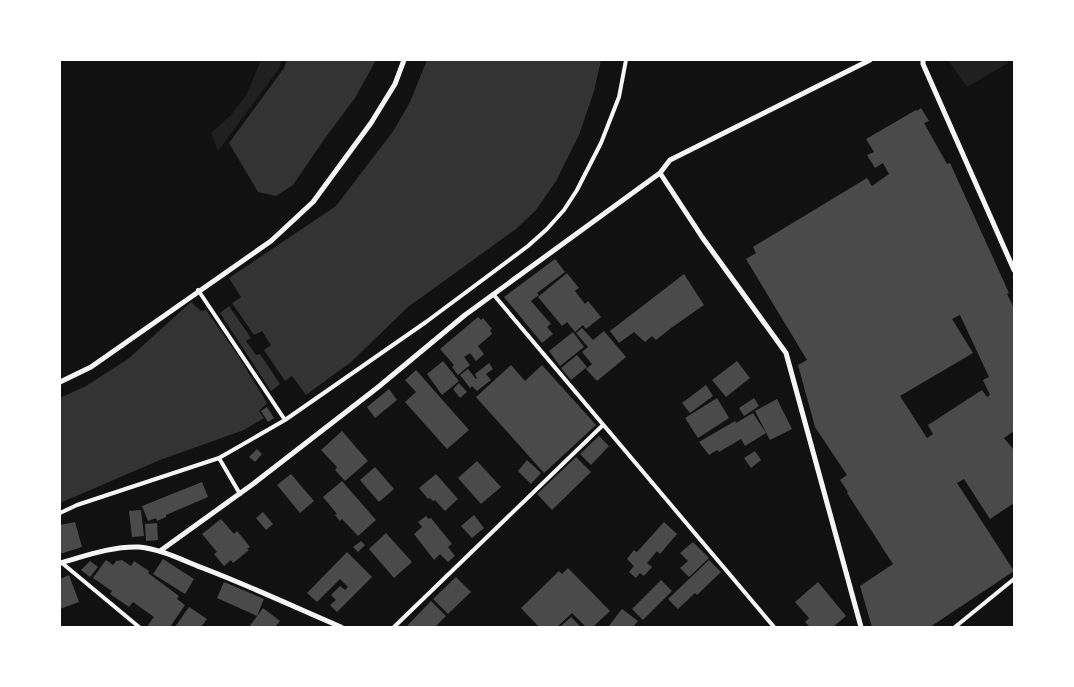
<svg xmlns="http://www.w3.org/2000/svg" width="1074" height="687" font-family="'Exo 2',sans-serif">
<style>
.green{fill:#202020}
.water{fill:#333}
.building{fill:#4a4a4a;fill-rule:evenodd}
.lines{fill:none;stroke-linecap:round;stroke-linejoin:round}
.service{stroke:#f5f5f5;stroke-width:4}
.minor{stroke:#f5f5f5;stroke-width:5}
</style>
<rect width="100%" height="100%" fill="#111"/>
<path class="green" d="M261,60H282L278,70L218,151L211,133L230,116L246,96Z
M948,60H1008V63L967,87Z"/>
<path class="water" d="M287,60H376L355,98L323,141L293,185L276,196L258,192L229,143L284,68Z
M427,60H601L594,91L579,135L556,181L536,210L516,229L408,307L351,362L306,395L292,376L285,381L264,350L271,345L262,331L254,335L232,303L241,297L229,278L336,206L394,130L410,102Z
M191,302L201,311L206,310L239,357L267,403L259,411L264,418L244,430L160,460L60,503V398L86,386L128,359Z
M229,306L251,338L246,341L256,355L260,354L280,384L271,391L220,313Z"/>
<path class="building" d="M921,108L929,121L924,123L947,164L950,163L1009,293L1007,294L1014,308V431L1004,438L1014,450V503L990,519L964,479L957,483L1014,571L930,627H872L860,586L893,564L847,493L848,492L840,480L847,475L815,427L798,365L807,360L746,259L756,253L753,247L867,178L872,186L889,174L883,163L875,168L867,155L874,152L866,139L916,110L917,111ZM960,315L989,377L983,380L990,395L987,397L982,390L928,425L933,434L927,438L900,396L973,353L952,319Z
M555,259L565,272L537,293L539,295L531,301L551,324L547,327L553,334L542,343L504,297Z
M567,273L579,288L575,291L585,304L588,301L601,317L586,329L583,325L575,332L567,322L562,326L538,297Z
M684,274L704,305L671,328L656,340L652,336L645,342L634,332L619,343L610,331Z
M478,317L481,320L483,318L492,329L490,330L492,334L478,346L484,354L476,361L470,353L464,357L470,365L458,375L452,367L454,365L440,349Z
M582,328L593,340L604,331L626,357L597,381L586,369L592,364L582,352L588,347L576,333Z
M573,332L584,347L560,366L549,351Z
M577,355L587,367L571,380L561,368Z
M443,361L459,381L442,395L427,374Z
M737,361L750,378L726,397L712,380Z
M489,363L493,369L486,374L491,380L477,391L472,386L470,388L460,375L468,369L476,379L477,378L475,374Z
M511,365L525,381L542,365L596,425L544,473L476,397Z
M416,370L469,430L447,449L405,402L416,392L405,380Z
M459,383L467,392L460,398L453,389Z
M706,385L713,396L690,413L682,403Z
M389,389L397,400L375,418L367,407Z
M717,398L729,418L698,438L685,418Z
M754,398L759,406L744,416L739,408Z
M777,399L792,429L770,440L755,411Z
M267,407L274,418L268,422L261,411Z
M753,413L766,433L745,446L741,439L719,452L717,450L709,455L699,442L735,421L736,423Z
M342,431L368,461L345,481L335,470L337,467L321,450Z
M599,436L609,446L591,465L580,454Z
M257,449L262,454L255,462L249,457Z
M755,451L761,460L751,468L744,458Z
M576,457L591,472L552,510L537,494Z
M527,460L541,473L531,484L518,471Z
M477,461L501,487L481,504L458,478Z
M375,467L394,489L379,502L360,480Z
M291,474L314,501L300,513L277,485Z
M436,474L458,499L445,511L435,500L433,501L430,498L428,499L419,488Z
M342,481L376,520L358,536L342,519L340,521L335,515L337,514L323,497Z
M202,482L208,497L166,515V517L157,521L156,518L148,521L142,506Z
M141,510L144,536L132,537L129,511Z
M263,512L273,524L266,530L256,518Z
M474,515L484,528L472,538L461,526Z
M426,516L429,519L431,518L452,544L448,547L455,556L448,562L440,554L434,560L414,534L422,527L418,522Z
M221,519L234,534L237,531L250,547L247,549L249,550L233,563L231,560L224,566L214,554L217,552L202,534Z
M75,522L82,547L60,554V525Z
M664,522L677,534L660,554L657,551L647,563L652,567L644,576L640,573L636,578L629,572L634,566L627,559L634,550L637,552Z
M157,523L158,540L146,541L145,524Z
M386,533L412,562L394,578L369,549Z
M361,541L365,545L358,552L353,547Z
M693,542L709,558L689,577L680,568L688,561L680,553Z
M347,552L372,577L337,612L330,605L336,600L331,595L340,586L345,590L348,587L340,579L317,602L307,593Z
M163,559L194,579L185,594L153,574Z
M106,560L113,565L116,561L122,560L131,566L134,561L149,571L148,573L179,596L177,599L185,605L170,627H150L148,625L154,617L133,602L129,607L110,594L112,591L93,578Z
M709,560L721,572L697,595L695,593L678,609L668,599Z
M90,561L98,567L90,577L81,570Z
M568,568L610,611L593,627H586L572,613L557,627H539L521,608L559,571L562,574Z
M69,575L79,602L60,609V579Z
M456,577L471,592L448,614L433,599Z
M661,580L672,591L643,620L632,609Z
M224,582L264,599L257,616L217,598Z
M818,582L846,616L833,627H810L805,622L809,618L795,602Z
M431,601L446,616L435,627H406Z
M189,607L207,619L201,627H175Z
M263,608L280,621L275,627H249Z
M622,609L638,621L633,627H608Z
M571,617L581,627H560Z"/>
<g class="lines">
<path class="service" d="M198,290L285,420
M493,294L774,627
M240,494L219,458L285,420L426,322L528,246L547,229L564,210L577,190L601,143L619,97L626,60
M60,513L77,505L219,458
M62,563L139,627
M394,627L603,425
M955,627L1014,579"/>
<path class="minor" d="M923,60V64L1014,270
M660,173L702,237L786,353L861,627
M60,382L91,367L271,241L313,202L371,123L395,84L404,60
M160,551L253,484L377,388L465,315L660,173L670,160L870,60
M60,563C85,556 112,546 139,547C160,549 180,559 200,567C248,585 294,607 341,627"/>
</g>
<rect width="1074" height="687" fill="none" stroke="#ffffff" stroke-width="122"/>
</svg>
